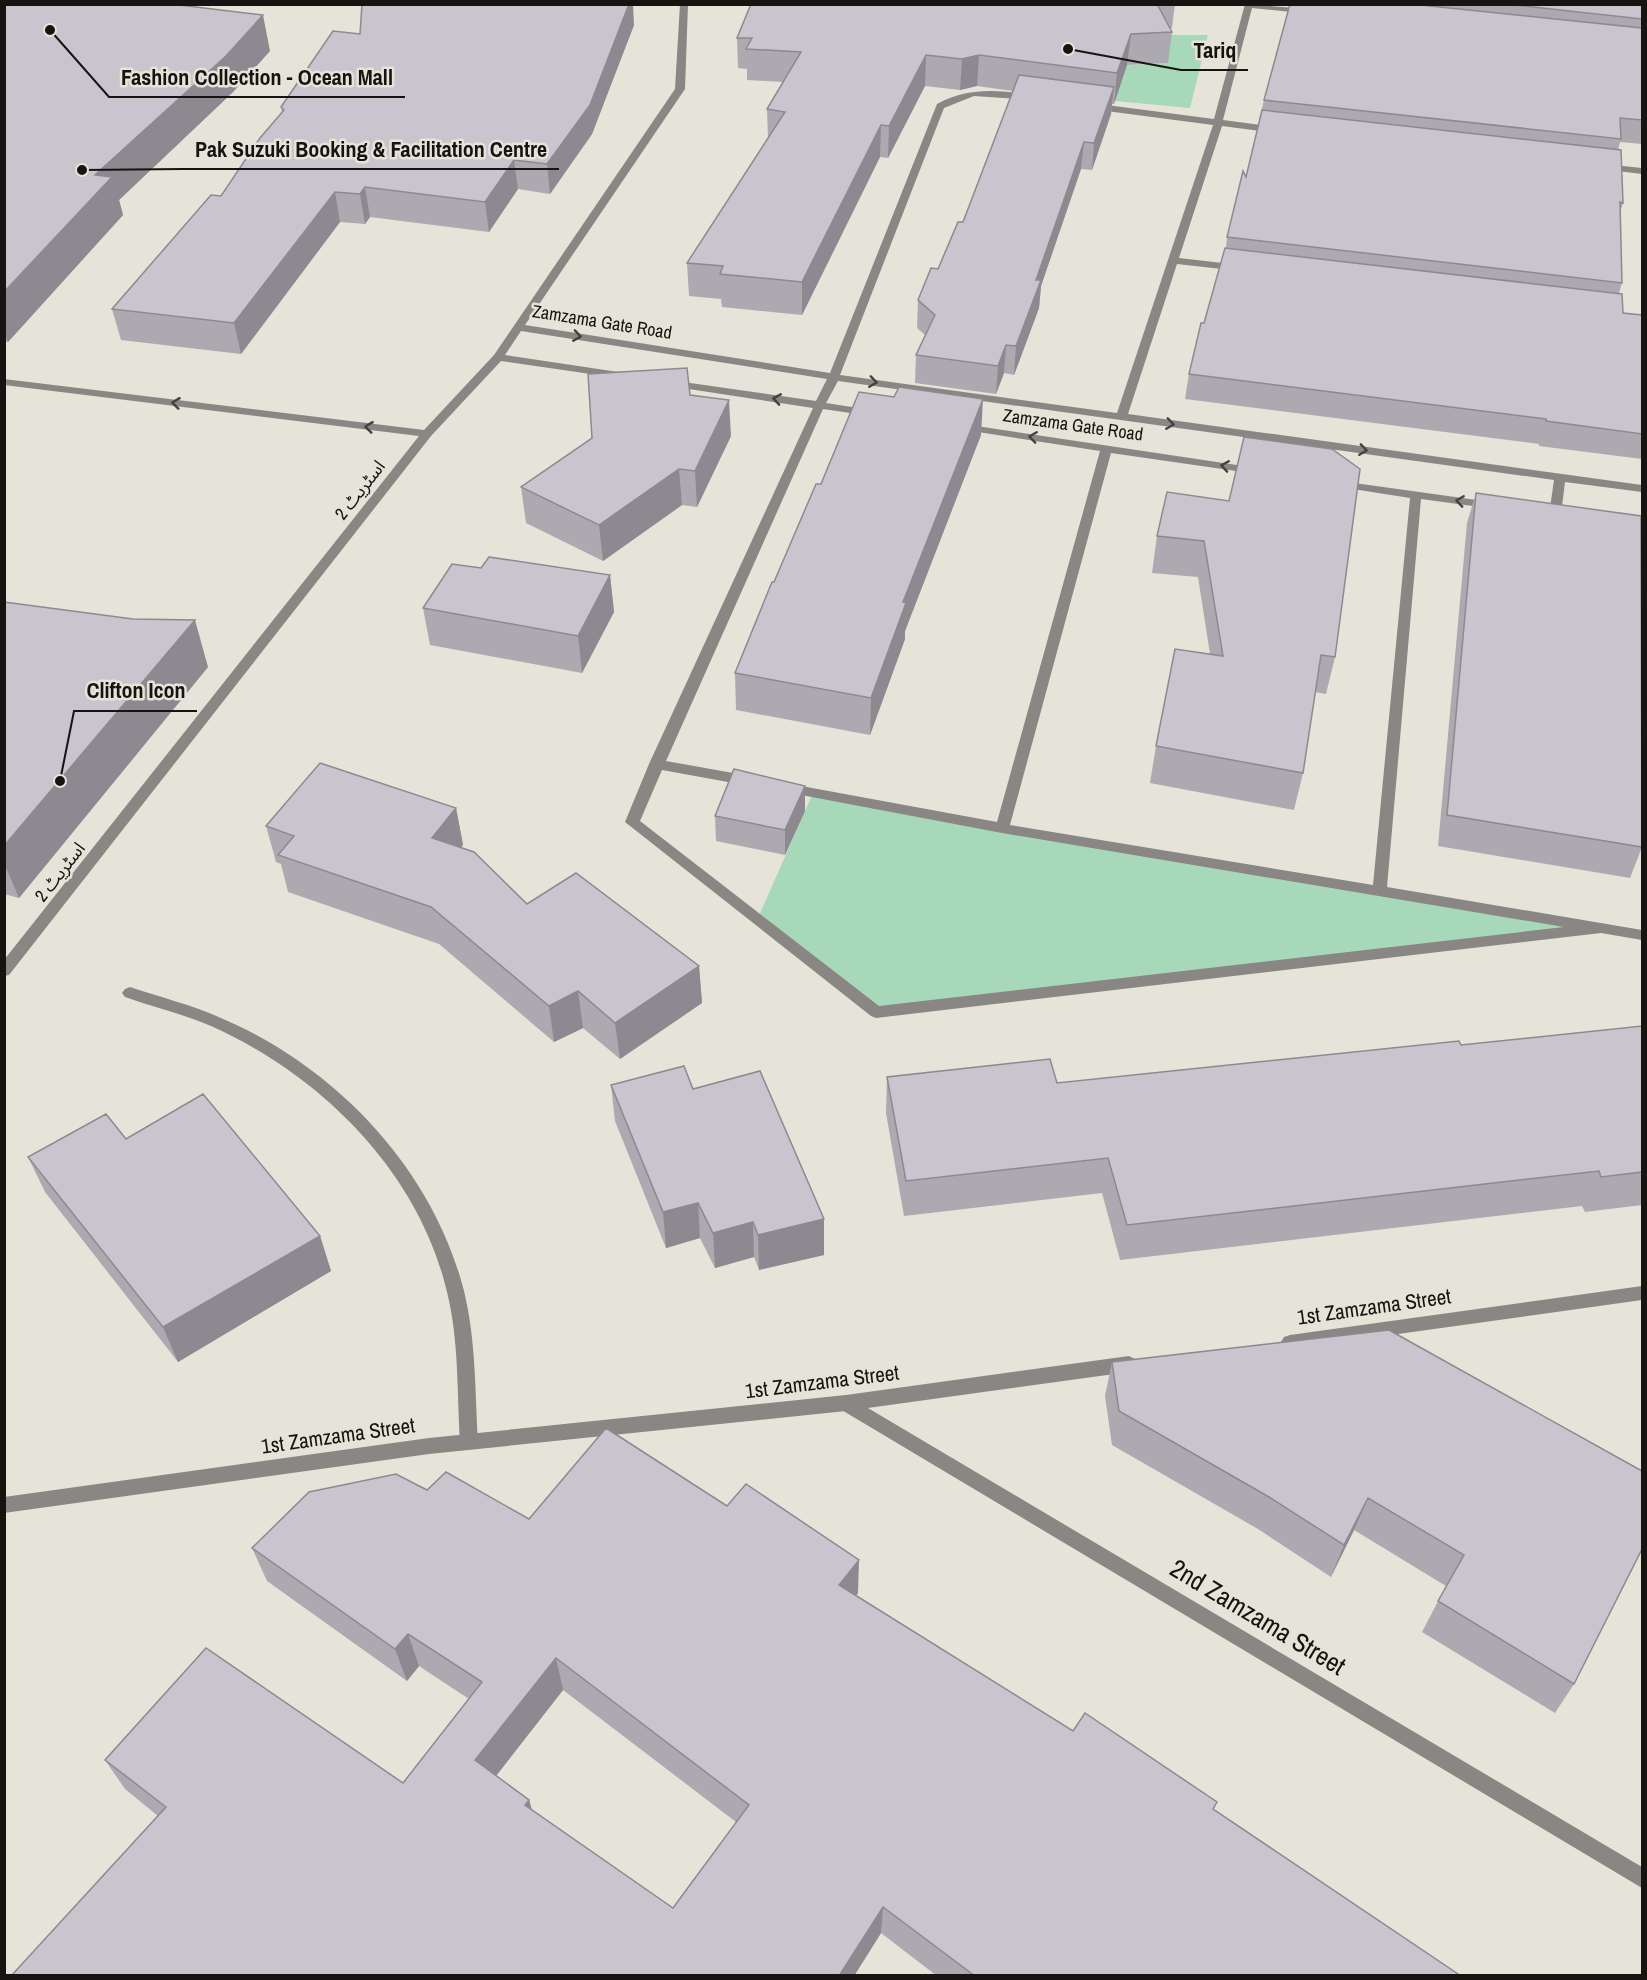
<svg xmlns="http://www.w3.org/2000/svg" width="1647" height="1980" font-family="'Archivo Narrow','Noto Sans Arabic',sans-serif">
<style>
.green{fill:#a7d8b9}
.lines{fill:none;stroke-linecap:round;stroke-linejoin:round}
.service{fill:#8a8684;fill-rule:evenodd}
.minor{fill:#8a8684;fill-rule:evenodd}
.tertiary{fill:#8a8684;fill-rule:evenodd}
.wall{fill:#ada9b0;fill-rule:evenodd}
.shaded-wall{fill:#8d8990}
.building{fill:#c9c4cd;stroke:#8d8990;stroke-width:1.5;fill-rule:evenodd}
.oneway{stroke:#44423e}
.labels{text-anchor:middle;stroke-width:5;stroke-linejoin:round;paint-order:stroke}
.far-street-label{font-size:18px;fill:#151410;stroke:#e6e3d9}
.street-label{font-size:21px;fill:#151410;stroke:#e6e3d9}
.near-street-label{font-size:26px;fill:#151410;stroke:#e6e3d9}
.leader{fill:none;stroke:#151410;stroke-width:2}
.callout-dot{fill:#151410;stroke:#e6e3d9;stroke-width:2}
.callout-label{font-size:22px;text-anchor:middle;font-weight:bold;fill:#151410;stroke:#e6e3d9;stroke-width:5;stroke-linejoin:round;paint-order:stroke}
</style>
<rect width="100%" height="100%" fill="#e6e3d9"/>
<path class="green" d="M1153,35H1208L1190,108L1094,99L1082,68L1168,63Z
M813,793L1603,928L876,1012L757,920Z"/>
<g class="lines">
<path class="service" d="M130,987C160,997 192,1005 221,1018C336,1067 433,1169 464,1291C476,1340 475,1391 478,1441L475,1447L469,1449L463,1447L460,1441C457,1392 459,1340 447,1292C419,1172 321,1075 211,1026C183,1014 153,1007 125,997L122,993L125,989Z"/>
<path class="minor" d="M680,4H688L685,89L525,325L830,373L937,104C969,87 997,90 1032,95L1037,98L1035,100L974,96L944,108L840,375L1117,413L1213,125L1091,109L1086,106L1091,103L1214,119L1245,4L1308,9L1311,10V14L1252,8L1223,120L1276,127L1281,130L1276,133L1222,126L1179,258L1240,265L1245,268L1240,271L1177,264L1128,414L1642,485V492L1565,482L1561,515L1555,519L1549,515L1554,480L838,381L826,403L871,410L877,413L871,416L823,409L666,761L750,776L757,781L750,786L662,770L640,821L879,1006L1564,927L1002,833L780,791L778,788L780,785L785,783L997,822L1100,451L959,429L957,427L963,424L1257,468L1263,471L1257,474L1111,453L1010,825L1373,885L1410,498L1340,487L1334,484L1340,481L1491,502L1497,506L1495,509L1421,499L1387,887L1642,930V940L1601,933L876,1018L871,1016L625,822L649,764L813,408L669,386L664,383L669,380L816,401L827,379L521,331L505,355L625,373L630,376L625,379L501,361L431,436L9,975L4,976V960L419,436L4,385V379L424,430L494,355L675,89Z
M1604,164L1642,168V174L1601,169V165Z
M846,1395L1642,1867V1888L840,1409L837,1403L840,1397Z"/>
<path class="tertiary" d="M1642,1286V1300L1290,1349L1284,1347L1281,1342L1284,1337L1290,1335Z
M1129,1356L1135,1359L1138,1364L1135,1369L1129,1372L846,1411L429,1454L4,1513V1497L429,1438L846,1395Z"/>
</g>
<path class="wall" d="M4,4L193,7L270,51L233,92L119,200L123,215L8,342L4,341Z
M751,4H1175L1172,28H1170L1172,32L1168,63L1127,65L1114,104H1112L1111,114L1092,170L1081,169L1041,286L1039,308L1014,375L1004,373L996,394L915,383L916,355L925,335L917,328L918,300L938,269L963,222L1013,91L977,86L960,90L925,86L888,158L880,157L802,315L722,307L721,299L689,296L687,263L768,139L767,109L783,82L747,80V69L738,68L737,38Z
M1290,4H1642V144L1620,142L1618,150L1623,203L1620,213L1622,283L1619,293L1623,313L1642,315V459L1539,446V444L1185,399L1189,374L1226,248L1227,237L1246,177L1264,100Z
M634,25L592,134L550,194L518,189L489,232L370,217L365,224L340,222L241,354L121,340L112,309L221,196L282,113L281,107L360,34Z
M690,395L731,436L697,507L682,505L603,561L526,523L521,487L592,438Z
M981,435L905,631V639L870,735L736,710L735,673L774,582Z
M1167,492L1335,657L1326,694L1315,692L1303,773L1294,810L1150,783L1156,746L1210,654L1198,577L1152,573L1157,536Z
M1476,493L1642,847L1630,878L1438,846L1467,523Z
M481,568L610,575L614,612L582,673L430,645L423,608Z
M4,602L208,667L19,898L4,894Z
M456,808L463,845L461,847L527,904L699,966L702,1003L620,1059L583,1028L554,1042L439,944L288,892L281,864L276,862L266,826Z
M805,811L785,855L716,841L715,816Z
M1642,1026V1205L1585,1212L1582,1206L1120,1260L1102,1193L904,1216L886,1113L887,1077L1057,1083L1461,1045Z
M611,1085L693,1089L824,1255L759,1270L754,1257L715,1268L700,1238L666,1248L615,1121Z
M28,1157L320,1236L331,1271L178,1362L45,1192Z
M1389,1330L1574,1684L1555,1713L1422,1632L1446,1586L1354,1530L1331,1577L1258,1529L1112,1445L1105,1396L1112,1362Z
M427,1490L529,1519L858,1593L855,1596L1073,1731L1217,1802L1214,1809L1461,1976H937L881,1933L854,1976L158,1816L125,1789L105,1760L403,1783L469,1699L419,1666L407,1681L267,1581L252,1548ZM563,1690L736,1822L673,1908L532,1810L529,1800L496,1776Z"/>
<path class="shaded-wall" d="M156,4H195L164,38Z
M629,4H633L634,25L592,134L550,194L547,164Z
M263,15L270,51L233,92L119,200L123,215L8,342L4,333V292L95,175Z
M1131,34L1127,65L1114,104L1117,73Z
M926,55L925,86L888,158L889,126Z
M979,55L977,86L960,90L962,59Z
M1114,87L1111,114L1092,170L1094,143Z
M881,125L880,157L802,315V282Z
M1084,142L1081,169L1041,286L1039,308L1014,375L1016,346L1036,280Z
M514,160L518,189L489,232L485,202Z
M365,187L370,217L365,224L360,194Z
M335,192L340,222L241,354L234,323Z
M1006,345L1004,373L996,394L998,366Z
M983,399L981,435L905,631V639L870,735L871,698L903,602Z
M729,400L731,436L697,507L695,471Z
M679,469L682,505L603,561L599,525Z
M610,575L614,612L582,673L578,636Z
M195,620L208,667L19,898L4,863V846Z
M805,786V811L785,855V830Z
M456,808L463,845L440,875L432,838Z
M699,966L702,1003L620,1059L615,1023Z
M578,991L583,1028L554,1042L549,1006Z
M698,1203L700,1238L666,1248L663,1212Z
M824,1219V1255L759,1270L758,1235Z
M753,1222L754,1257L715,1268L713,1233Z
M320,1236L331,1271L178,1362L163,1327Z
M1368,1498L1354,1530L1331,1577L1344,1545Z
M859,1560L858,1593L838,1618L839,1585Z
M408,1634L419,1666L407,1681L395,1649Z
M556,1658L563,1690L485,1790L475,1760Z
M529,1800L537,1828L525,1805Z
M883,1907L881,1933L854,1976H839Z"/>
<path class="building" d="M4,4H171L263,15L226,56L95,175L112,177L4,292Z
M362,4H629L590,105L547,164L514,160L485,202L365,187L360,194L335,192L234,323L112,309L211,195L221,196L260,138L284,110L281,107L333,31L360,34Z
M751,4H1157L1172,32L1131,34L1117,73L979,55L962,59L926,55L889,126L881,125L802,282L720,274L723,266L687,263L785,112L767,109L801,52L746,49L752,38H737Z
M1290,4H1411L1642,28V120L1620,118L1621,139L1264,100Z
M1505,4H1642V19Z
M1019,75L1114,87L1094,143L1084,142L1036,280H1041L1016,346L1006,345L998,366L916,355L935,315L918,300L931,268L938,269L958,222H963Z
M1262,110L1621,150L1623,203L1620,202L1622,283L1227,237L1243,171L1246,177Z
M1225,248L1622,294L1623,313L1642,315V434L1546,421V419L1189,374L1201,323H1204Z
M687,368L690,395L729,400L695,471L679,469L599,525L521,487L592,438L588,374Z
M899,387L983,399L903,602L906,603L871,698L735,673L772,582H774L816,484H821L859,392L894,397Z
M1244,437L1332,449L1360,469L1335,657L1321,655L1303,773L1156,746L1175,649L1223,656L1204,541L1157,536L1167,492L1229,501Z
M1476,493L1641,516L1642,847L1447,815Z
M489,557L610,575L578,636L423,608L452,564L481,568Z
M4,602L133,619L195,620L4,846Z
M320,763L456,808L432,838L474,852L527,904L576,873L699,966L615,1023L578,991L549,1006L431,907L278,855L294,836L266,826Z
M734,769L805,786L785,830L715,816Z
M1642,1026V1172L1601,1177L1599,1171L1127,1225L1108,1158L906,1181L887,1077L1050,1059L1057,1083L1459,1041L1461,1045Z
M684,1066L693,1089L760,1071L824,1219L758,1235L753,1222L713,1233L698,1203L663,1212L611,1085Z
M203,1094L320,1236L163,1327L28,1157L106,1114L126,1139Z
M1389,1330L1642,1471V1549L1574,1684L1438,1601L1464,1555L1368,1498L1344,1545L1269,1497L1119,1411L1112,1362Z
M606,1428L727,1506L746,1484L859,1560L839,1585L1073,1731L1085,1713L1217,1802L1213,1809L1461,1976H975L883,1907L839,1976H11L166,1807L105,1760L206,1648L403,1783L482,1682L408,1634L395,1649L252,1548L309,1492L396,1474L427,1490L446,1472L529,1519ZM556,1658L749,1805L673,1908L525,1805L529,1800L475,1760Z"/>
<defs><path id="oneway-chevron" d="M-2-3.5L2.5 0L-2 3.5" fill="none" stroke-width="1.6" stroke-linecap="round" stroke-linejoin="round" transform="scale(1.5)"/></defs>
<g class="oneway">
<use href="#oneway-chevron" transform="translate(577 336) rotate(9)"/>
<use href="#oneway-chevron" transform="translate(873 382) rotate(8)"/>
<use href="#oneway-chevron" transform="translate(777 399) rotate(-171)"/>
<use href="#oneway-chevron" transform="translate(176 403) rotate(-173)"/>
<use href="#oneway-chevron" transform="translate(1170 424) rotate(8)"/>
<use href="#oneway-chevron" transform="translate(369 427) rotate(-173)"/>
<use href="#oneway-chevron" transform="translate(1033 437) rotate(-172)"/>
<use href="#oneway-chevron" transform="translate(1363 450) rotate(8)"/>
<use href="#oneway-chevron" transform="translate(1225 466) rotate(-171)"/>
<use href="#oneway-chevron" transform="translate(1460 501) rotate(-172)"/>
</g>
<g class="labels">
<g class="far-street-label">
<text transform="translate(602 322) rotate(9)" y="6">Zamzama Gate Road</text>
<text transform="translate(1073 425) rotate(8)" y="6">Zamzama Gate Road</text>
<text transform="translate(360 490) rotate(-52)" y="6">اسٹریٹ 2</text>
<text transform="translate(60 872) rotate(-52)" y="6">اسٹریٹ 2</text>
</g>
<g class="street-label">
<text transform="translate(1374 1307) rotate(-8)" y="7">1st Zamzama Street</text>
<text transform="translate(822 1382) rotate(-7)" y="7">1st Zamzama Street</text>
<text transform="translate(338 1436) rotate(-8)" y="7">1st Zamzama Street</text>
</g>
<g class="near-street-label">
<text transform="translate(1258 1617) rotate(31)" y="9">2nd Zamzama Street</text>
</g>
</g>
<path class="leader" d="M1068 49L1181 70H1248M50 30L109 97H405M82 170L183 169H559M60 781L74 711H197"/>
<g class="callout-dot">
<circle cx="1068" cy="49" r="6"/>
<circle cx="50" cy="30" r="6"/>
<circle cx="82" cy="170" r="6"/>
<circle cx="60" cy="781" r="6"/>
</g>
<g class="callout-label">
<text x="1215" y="58">Tariq</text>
<text x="257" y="85">Fashion Collection - Ocean Mall</text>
<text x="371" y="157">Pak Suzuki Booking &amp; Facilitation Centre</text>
<text x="136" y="698">Clifton Icon</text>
</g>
<rect width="1647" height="1980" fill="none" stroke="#151410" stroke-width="12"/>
</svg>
